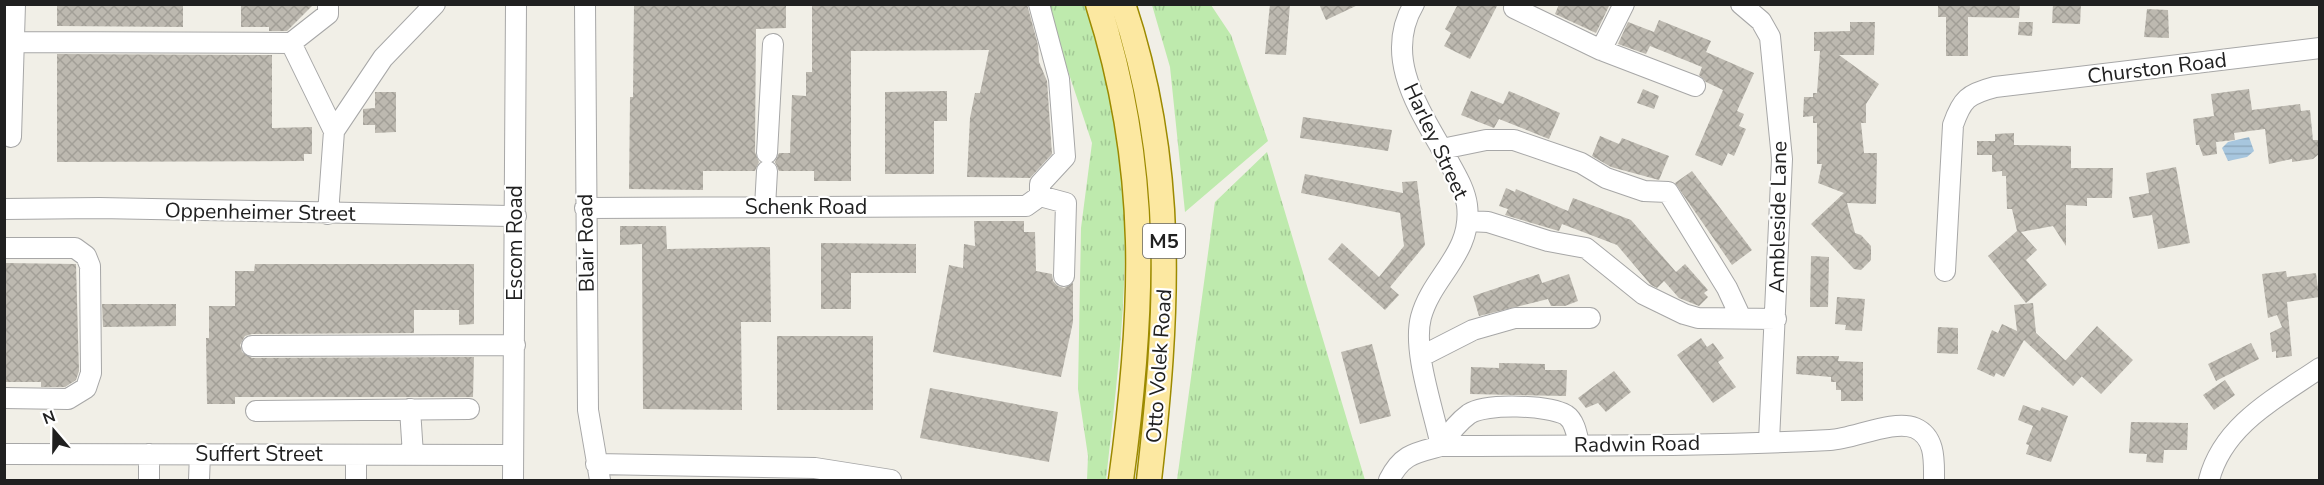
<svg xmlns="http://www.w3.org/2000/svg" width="2324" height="485" font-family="'Nunito Sans',sans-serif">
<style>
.grass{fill:url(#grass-tufts)}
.water{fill:url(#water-rules)}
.building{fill:url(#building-cross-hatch)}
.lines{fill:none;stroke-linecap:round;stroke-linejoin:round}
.minor-casing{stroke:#a7a7a7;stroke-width:22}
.major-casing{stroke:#9c8a00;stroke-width:27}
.minor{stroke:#fff;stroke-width:20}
.major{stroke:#fce8a1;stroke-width:24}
.labels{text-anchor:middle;stroke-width:4.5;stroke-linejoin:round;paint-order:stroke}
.shield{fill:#fff;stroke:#636363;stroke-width:1.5}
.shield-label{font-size:20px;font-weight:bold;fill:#202020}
.street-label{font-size:21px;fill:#202020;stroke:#fff}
</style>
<defs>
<pattern id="grass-tufts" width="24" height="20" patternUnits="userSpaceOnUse" patternTransform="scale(1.5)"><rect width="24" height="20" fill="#beeaad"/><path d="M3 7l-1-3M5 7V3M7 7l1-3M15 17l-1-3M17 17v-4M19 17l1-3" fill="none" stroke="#a3c895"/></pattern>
<pattern id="water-rules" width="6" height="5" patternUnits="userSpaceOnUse" patternTransform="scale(1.5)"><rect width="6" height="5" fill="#a7c6de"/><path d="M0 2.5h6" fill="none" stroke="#8faabe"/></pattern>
<pattern id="building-cross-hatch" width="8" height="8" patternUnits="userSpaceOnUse" patternTransform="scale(1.5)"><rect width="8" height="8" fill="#bdb9b0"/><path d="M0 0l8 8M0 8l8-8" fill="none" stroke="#a29f97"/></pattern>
</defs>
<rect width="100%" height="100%" fill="#f1efe7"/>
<path class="grass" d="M1046,5H1087C1101,61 1117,117 1122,175C1131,277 1117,379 1106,480H1087L1088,456L1078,389L1081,228L1092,143Z
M1152,5H1211L1231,35L1268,141L1185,212L1170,67Z
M1267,152L1365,480H1177L1215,202Z"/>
<path class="water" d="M2249,137L2254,151L2247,157L2228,161L2222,148L2228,142Z"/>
<path class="building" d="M57,4H183V27L57,26Z
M241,4H314L287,31H269V27H241Z
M634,4H786V28L756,29L755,152L759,162L755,171H703V190L629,189L630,97H633Z
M812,4H1027L1038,45L1039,62L1047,81L1052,154L1030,178L967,177L970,118L975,93H980L989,50L851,51V181H814V171H779L775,162L779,153H790L792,95L806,96V72H812Z
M1270,4H1290L1286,55L1265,54Z
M1319,4H1360L1326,20Z
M1458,4H1498L1470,59L1444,46L1451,33L1445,29Z
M1559,4H1610L1596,33L1555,14Z
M1938,4H2020L2019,18L1968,17V56H1946V17H1938Z
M2053,4H2081L2080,24L2052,23Z
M2147,9L2168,10L2169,38L2144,37Z
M1659,20L1711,41L1706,52L1754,73L1737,111L1744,114L1739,126L1746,129L1734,156L1728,153L1722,166L1695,155L1723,90L1706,82L1699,75L1702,67L1650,46L1646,54L1618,44L1628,22L1654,32Z
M1850,22H1875L1874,55H1839L1879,84L1866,104V123H1861L1864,153H1877L1876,204L1847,203L1855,233L1861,235L1871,246V260L1861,270L1854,269L1811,224L1844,193L1818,183L1822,164H1817V123H1813V116L1803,117L1804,97H1813V93H1817L1820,51H1814V32L1850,31Z
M2019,22H2033L2032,36L2018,35Z
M57,54L272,55V128L312,127V154H304V161L57,162Z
M1643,89L1659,96L1654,109L1637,103Z
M2249,89L2252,110L2300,104L2301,111L2310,110L2313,140H2319V154L2313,159L2292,162V159L2269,164L2265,129L2234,133L2235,140L2216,142L2217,154L2203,156L2199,145H2196L2193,119L2214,116L2211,94Z
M947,91V121H934V174H885V92Z
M1471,91L1503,104L1509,91L1560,113L1549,139L1499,119L1494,128L1461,115Z
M375,92H396V132L375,133V125H363V109L375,108Z
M1303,117L1392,130L1388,151L1300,138Z
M2014,133V145L2071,146V168H2113L2112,198H2087V206L2066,205V246L2053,226L2021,232L2037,250L2026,260L2047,285L2026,303L1988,256L2017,231L2012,209H2007L2006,176H2002V171L1992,172V155H1977V141H1995V134Z
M1600,136L1619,144L1622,138L1669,156L1659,180L1611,167L1592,156Z
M2176,167L2190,243L2158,249L2152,215L2133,218L2129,197L2149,193L2146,173Z
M1692,171L1752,250L1732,265L1675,183Z
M1305,174L1403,193L1402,182L1417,181L1425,245L1390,287L1399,295L1385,310L1328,259L1342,243L1379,277L1404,246L1400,213L1301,193Z
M1506,188L1515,192L1516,189L1568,211L1573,198L1631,220L1676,272L1685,264L1708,290L1704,293L1708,297L1699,306L1679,298L1664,281L1657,288L1651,285L1617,245L1562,224L1559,231L1505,215L1508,209L1499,206Z
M974,221H1024V232H1035L1036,271L1052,274L1053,281L1058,286L1064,288L1073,283V322L1061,377L933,352L949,265L963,268L964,244L975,246Z
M620,226H666L667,249L770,247L771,322H741L742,410L643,409L642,244L620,245Z
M821,243L916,244V273H851V309H821Z
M1811,256L1829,257L1828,307H1810Z
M4,263L76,264L79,371L76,380L65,387H41V382H4Z
M255,264H474V324L459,325V310H414V333L252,334L245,336L240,345L242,352L252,358L474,357L473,397H235V404H207L206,338H209V306H235V271H254Z
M2286,271L2287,277L2316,273L2319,297L2287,302L2292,356L2276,358V351L2272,352L2270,333L2282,327L2277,315L2268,318L2262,274Z
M1539,274L1542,283L1569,274L1578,301L1565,306H1551L1548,299L1479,316L1473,296Z
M1837,297L1865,299L1862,331L1845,330L1846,325L1835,324Z
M2033,303L2036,333L2082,376L2073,386L2024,340L2004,377L1996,373L1994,377L1977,369L1992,330L1998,333L2002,324L2017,331L2014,305Z
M102,304H176V326L103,327Z
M2097,326L2133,360L2101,394L2065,361Z
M1938,327L1958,328V354L1937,353Z
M777,336H873V410H777Z
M1701,338L1707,347L1713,343L1724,358L1718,362L1736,387L1713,403L1677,355Z
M2251,343L2259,359L2216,381L2208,364Z
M1372,344L1391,416L1360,424L1341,352Z
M1797,356H1839L1838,361L1863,362V401H1841V390H1836V382H1831V377L1796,374Z
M1499,363L1545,364V370H1567L1566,396L1470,394L1471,367L1499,368Z
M1614,371L1631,392L1606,412L1598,403L1586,408L1578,398Z
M2225,380L2235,395L2214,410L2203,395Z
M930,388L1058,412L1049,462L920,438Z
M2023,405L2040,411L2042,407L2068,416L2051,462L2026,454L2029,445L2026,444L2033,426L2018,420Z
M2131,422L2188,423L2187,450H2164L2163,463L2146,462L2147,454L2129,453Z"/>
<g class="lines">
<defs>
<path id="minor" d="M585,4L588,410L600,480
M1039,4L1059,79L1065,157L1040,184V196
M1414,4C1381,60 1423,114 1450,164C1457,177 1465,190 1467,205C1473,253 1432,276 1421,317C1412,351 1434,411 1441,446
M1741,4L1761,21L1770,37L1782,159L1769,441
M1514,8L1601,50L1695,86
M14,42L291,43L328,14V4
M291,43L334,131
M1601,50L1624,4
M11,137L15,4
M1442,149L1486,140H1514L1581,163L1606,178L1644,191L1668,192L1727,288L1741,318
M767,153L773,44
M765,207L767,171
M585,208L1026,206L1040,196L1066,203L1064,276
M4,209L99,208L516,216
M328,214L334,131L383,58L435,4
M1468,221L1488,222L1548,241L1586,248L1643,294L1684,314L1698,318L1776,319
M4,248H75L86,256L90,266L91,373L86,388L68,399L4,398
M1945,271L1953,125C1962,99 1968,94 1995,87L2320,48
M252,346L515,345
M1422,356L1473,330L1515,318H1590
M410,409L413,455
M256,411L469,409
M1441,446C1448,435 1458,422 1469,414C1486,403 1548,405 1566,415C1575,421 1577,435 1579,444
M4,454L513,455
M356,455V480
M596,464L815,468L891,480
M149,480V454
M199,480L200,454
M513,480L516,4
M1389,480C1402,454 1415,453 1441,446C1571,445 1701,447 1830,440C1853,439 1894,419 1915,428C1936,437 1934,462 1934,480
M2209,480C2223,425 2276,398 2320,368"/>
<path id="major" d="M1098,4C1151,169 1144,312 1121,480
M1123,4C1177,166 1168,315 1149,480"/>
</defs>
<use href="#minor" class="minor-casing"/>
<use href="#major" class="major-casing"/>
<use href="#minor" class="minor"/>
<use href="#major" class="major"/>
</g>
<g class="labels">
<rect class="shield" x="1143" y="224" width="42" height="34" rx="4.5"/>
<g class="shield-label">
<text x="1164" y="248">M5</text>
</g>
<g class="street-label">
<text transform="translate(2157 68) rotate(-7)" y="7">Churston Road</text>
<text transform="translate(1436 141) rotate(65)" y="7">Harley Street</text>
<text x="806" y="214">Schenk Road</text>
<text transform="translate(260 212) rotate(1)" y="7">Oppenheimer Street</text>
<text transform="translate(1778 217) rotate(-89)" y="7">Ambleside Lane</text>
<text transform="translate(515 243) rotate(-90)" y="7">Escom Road</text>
<text transform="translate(586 243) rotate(-91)" y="7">Blair Road</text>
<text transform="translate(1159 366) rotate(-86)" y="7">Otto Volek Road</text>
<text transform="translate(1637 444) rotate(-1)" y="7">Radwin Road</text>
<text x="259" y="461">Suffert Street</text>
</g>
</g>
<rect width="2324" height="485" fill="none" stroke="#202020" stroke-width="12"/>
<g transform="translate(54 431) rotate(340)" stroke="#ffffff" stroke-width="4.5" paint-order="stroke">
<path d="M0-4.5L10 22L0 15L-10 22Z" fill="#202020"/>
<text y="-9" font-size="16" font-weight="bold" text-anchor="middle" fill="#202020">N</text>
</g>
</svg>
